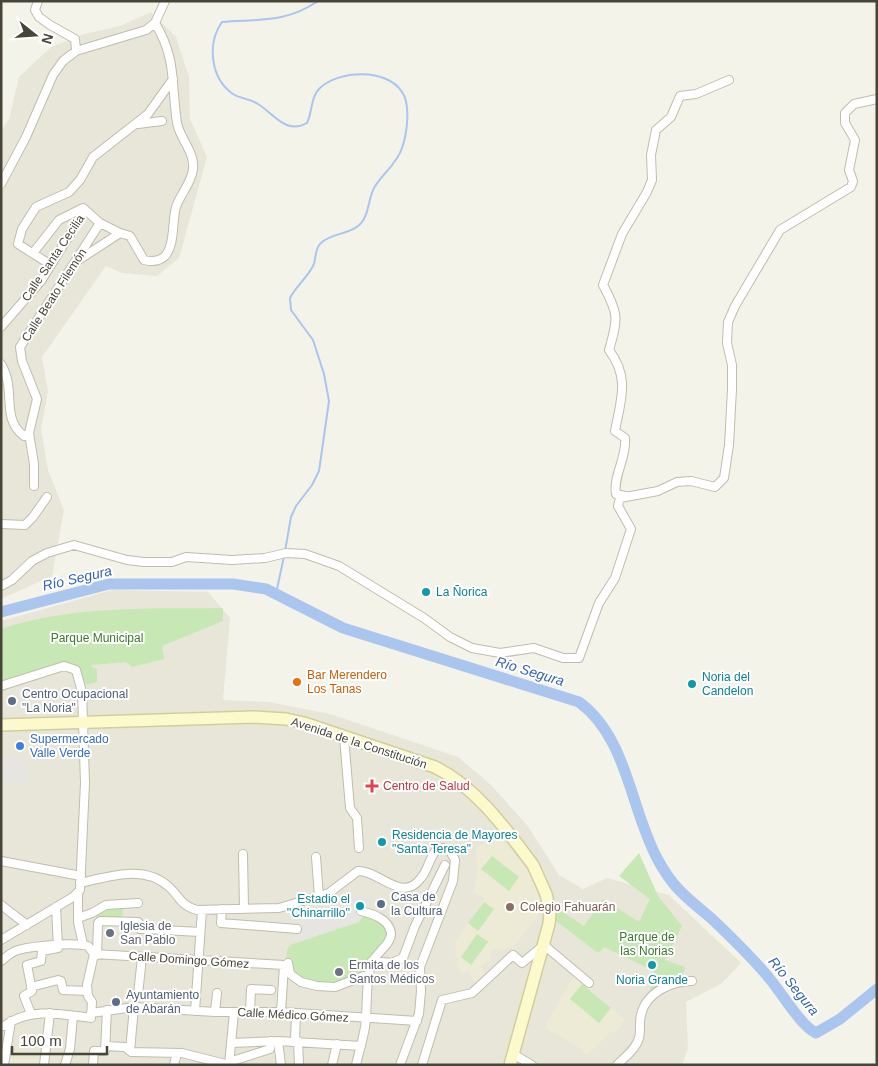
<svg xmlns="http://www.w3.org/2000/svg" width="878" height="1066" font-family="Arial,sans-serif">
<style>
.residential{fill:#e8e6d9}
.education{fill:#edebd5}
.green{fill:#c7e7b5}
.parking{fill:#e6e5e1}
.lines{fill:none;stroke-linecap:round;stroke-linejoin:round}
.stream{stroke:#aac5ee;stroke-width:2}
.river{stroke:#aac5ee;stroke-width:11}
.street-casing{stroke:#c0bdad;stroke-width:10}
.secondary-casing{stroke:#d2ce9c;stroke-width:14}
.street{stroke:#fff;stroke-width:8}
.secondary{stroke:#fcfacc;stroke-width:11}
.culture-dot{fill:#0f9aa8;stroke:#fff;stroke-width:2}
.food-dot{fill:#e8710a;stroke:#fff;stroke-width:2}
.service-dot{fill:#5c6f8a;stroke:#fff;stroke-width:2}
.shop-dot{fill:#3f7fe0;stroke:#fff;stroke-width:2}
.health-dot{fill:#e0444e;stroke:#fff;stroke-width:2}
.education-dot{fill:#8d6e63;stroke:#fff;stroke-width:2}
.worship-dot{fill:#6b7280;stroke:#fff;stroke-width:2}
.labels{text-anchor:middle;stroke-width:4;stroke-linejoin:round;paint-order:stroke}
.street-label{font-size:12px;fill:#484538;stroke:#fff}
.culture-label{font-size:12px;fill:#0d838f;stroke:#fff;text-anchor:start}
.park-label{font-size:12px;fill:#3b782d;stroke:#fff}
.food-label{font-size:12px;fill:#c56008;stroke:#fff;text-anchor:start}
.service-label{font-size:12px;fill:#4e5e75;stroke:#fff;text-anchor:start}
.shop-label{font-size:12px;fill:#366cbe;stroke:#fff;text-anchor:start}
.health-label{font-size:12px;fill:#be3a42;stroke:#fff;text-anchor:start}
.education-label{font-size:12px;fill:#785e54;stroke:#fff;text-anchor:start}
.worship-label{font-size:12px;fill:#5b616d;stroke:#fff;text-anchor:start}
.water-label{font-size:14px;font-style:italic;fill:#3564b0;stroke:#fff}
</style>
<rect width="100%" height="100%" fill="#f4f3ea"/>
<path class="residential" d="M151,12L176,37L189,77L190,119L207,157L179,258L157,276L122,273L106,266L42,357L48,392L41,429L48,470L64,510L52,576L1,599V131L9,119L19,77L51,47L84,34L120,26Z
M112,590L208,592L230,618L223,700L269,702L330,714L458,757L491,785L527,825L559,875L583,889L607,878L669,895L741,963L721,984L686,1002L688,1048L682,1065H1V621Z"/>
<path class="education" d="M496,831L529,872L537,891L542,911L512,948L490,950L491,957L480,967L487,975L476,985L468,970L461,973L455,951L457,944H454L485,898L474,892L478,870L476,847L482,845Z
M574,976L625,1020L619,1029L609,1033L587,1055L582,1052L583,1050L545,1027Z
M8,1058L24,1061L25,1059L42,1060V1065H6Z"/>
<path class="green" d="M223,608V621L162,646L164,659L132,667L126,662L91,665L93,668L97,669V682L86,685L78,666L67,662L1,681V629C73,605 149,609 223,608Z
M639,853L658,896L682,926L665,960L685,967L682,980L656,986L653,994L650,992L654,971L604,947L598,953L556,921L555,907L584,926L603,899L639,922L650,899L619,876Z
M492,856L519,877L509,891L481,869Z
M124,902L122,920H97L94,911Z
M484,902L494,909L478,931L468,923Z
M364,915L383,923L389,936L366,974C326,987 324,986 285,972L287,950L290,945L358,922Z
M477,934L488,942L471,965L461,957Z
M582,984L611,1008L599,1023L570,999Z"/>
<path class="parking" d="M1,756L24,760L27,783L1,782Z
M357,894L371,903L359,922L301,941L294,939L291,925L307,917L319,919L332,915Z"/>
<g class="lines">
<path class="stream" d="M285,551L291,517L296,506L312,485L319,471L329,401L324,374L313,340L291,310L290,298C296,286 309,276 314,264C316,257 315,248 321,243C331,233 347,235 358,226C369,218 368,199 374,188C382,174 397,164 402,148C407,134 411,104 402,92C387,68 339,70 320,88C311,96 312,113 307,123C286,135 274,114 258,104C251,99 241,99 233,94C210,78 207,43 222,22C259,19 286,23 318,1
M276,594L284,556"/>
<path class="river" d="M1,612L109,584H233L266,589L343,628L579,702C628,738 630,809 658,860C673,888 687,898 711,918C731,937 752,957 769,978C782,993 800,1025 816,1033L840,1019L877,989"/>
<defs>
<path id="street" d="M38,1L35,10L39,17L50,25L75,39L76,51
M138,124L162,121
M1,184L26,137L53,75L63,61L76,51L146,30L155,23L165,1
M33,253L59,220L83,208L100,223L120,233
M77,261L120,233L130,236L144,260C152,262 159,262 165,256C175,245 172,221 176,207C180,195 192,182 193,169C195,152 180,139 177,123C171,84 177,59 155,23
M51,265L18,244L22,229L36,207L69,192L80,180L93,157L148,114L173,79
M1,327L41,281L85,210
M1,364C17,390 0,418 24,436L29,433
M34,486V464L29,433L37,399L22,361L20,347L100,223
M625,496L616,494C613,475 627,458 625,438L615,431C621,399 630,378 609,350C618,319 619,314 603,285L622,234L647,192L652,180L651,155L656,130L671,117L680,96L696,94L729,80
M1,524L25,525L33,517L47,497
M1,586L12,580L32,561L47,553L74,545L127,560L144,562H172L186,557L232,560L265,558L286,553L305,554L339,566L424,618L450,637L472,648L500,653L534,648L563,658H579L599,603L615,578L631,529L618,506L620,498L658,491L677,482L691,481L715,487L724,478L729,445L732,389V365L727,343L728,322L735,306L780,230L851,187L853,181L849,170L855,140L845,123V113L854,104L877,99
M1,686L64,666L76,670L82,692L85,783L80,890L73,897L1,940
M344,737L350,808L357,818L359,848
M243,854L244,909
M316,857L319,897
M1,861L81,876
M80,883C108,877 143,864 168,886C179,895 180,906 197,910L279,908L329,893L358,871C379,870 402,904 421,878C428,870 429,859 436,850L443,848L450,851L455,860L453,881L420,967L421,991L419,1014L400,1065
M78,893V922L83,944
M1,905L27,925
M222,909L221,923L297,929
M78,918L92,913L106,905L138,903
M94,954L284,965L281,1012
M97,955L98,923L100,921L138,922L140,929H145L200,932
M1,961C6,957 11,952 18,950C33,946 73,942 88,946L94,954
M372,961L392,963L403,958L415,926L445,865
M288,963L290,974L301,982L317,986L335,987L369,974
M31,987L58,980L61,981L63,990L87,991
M138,995L142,957
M195,1011L202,910
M215,1012L217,993
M250,1012L251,989L271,990
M91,1013L134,1007L215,1012H281L417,1021
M31,1014L24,996L32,991L27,965L41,961L42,951L58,948L56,907
M4,1026C31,1007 60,1014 91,1018L92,1002L88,996L87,985L94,954
M278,1041L281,1065
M295,1041L296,1013
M298,1041L299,1065
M232,1043L278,1041L361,1046
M105,1046L125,1047L131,1052L182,1053L229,1065
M130,1051L134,1007
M513,1054L532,1065
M229,1062L270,1049L271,1041
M4,1065L11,1021
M44,1065L50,1013
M65,1065L70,1049L73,1016
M93,1065L94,1051H105L107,1010
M174,1065L177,1053
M229,1065L234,1012
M332,1065L337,1044
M356,1065C359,1052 363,1039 365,1027C368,1006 365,984 371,965C374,953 392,945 391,933C389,919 373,914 361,911
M422,1065L442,1000L472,993L513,955L522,963L544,945L589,983
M617,1065C625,1057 636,1049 639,1038C641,1030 639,1022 641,1015C646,992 672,981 692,981"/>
<path id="secondary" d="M1,725L253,717L286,719L304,723L435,767C477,788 505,828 533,865L546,894L550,912L549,924L510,1065"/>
</defs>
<use href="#street" class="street-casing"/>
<use href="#secondary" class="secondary-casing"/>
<use href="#street" class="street"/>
<use href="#secondary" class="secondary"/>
</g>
<g class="culture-dot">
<circle cx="426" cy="592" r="5"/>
<circle cx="692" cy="684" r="5"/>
<circle cx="382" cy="842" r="5"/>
<circle cx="360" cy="906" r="5"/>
<circle cx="652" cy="965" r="5"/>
</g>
<circle class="food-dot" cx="297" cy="682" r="5"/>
<g class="service-dot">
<circle cx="12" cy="701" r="5"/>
<circle cx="381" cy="904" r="5"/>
<circle cx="116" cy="1002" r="5"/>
</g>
<circle class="shop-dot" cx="20" cy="746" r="5"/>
<path class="health-dot" d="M369.5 778.5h5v5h5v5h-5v5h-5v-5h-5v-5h5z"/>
<circle class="education-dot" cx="510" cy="907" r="5"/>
<g class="worship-dot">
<circle cx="110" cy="933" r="5"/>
<circle cx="339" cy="972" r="5"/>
</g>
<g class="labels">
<g class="street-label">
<text transform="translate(53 258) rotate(-56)" y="4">Calle Santa Cecilia</text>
<text transform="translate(54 295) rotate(-57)" y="4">Calle Beato Filemón</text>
<text transform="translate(359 743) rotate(18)" y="4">Avenida de la Constitución</text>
<text transform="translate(189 960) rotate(4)" y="4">Calle Domingo Gómez</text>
<text transform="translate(293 1015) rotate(3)" y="4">Calle Médico Gómez</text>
</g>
<g class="culture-label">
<text x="436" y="596">La Ñorica</text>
<text x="702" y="681">Noria del<tspan x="702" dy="14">Candelon</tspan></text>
<text x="392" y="839">Residencia de Mayores<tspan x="392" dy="14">"Santa Teresa"</tspan></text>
<text x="350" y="903" text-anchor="end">Estadio el<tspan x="350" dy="14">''Chinarrillo''</tspan></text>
<text x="652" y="984" text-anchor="middle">Noria Grande</text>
</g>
<g class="park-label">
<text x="97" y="642">Parque Municipal</text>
<text x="647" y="941">Parque de<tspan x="647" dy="14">las Norias</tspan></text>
</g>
<g class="food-label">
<text x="307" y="679">Bar Merendero<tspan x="307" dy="14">Los Tanas</tspan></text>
</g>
<g class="service-label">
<text x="22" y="698">Centro Ocupacional<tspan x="22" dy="14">"La Noria"</tspan></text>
<text x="391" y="901">Casa de<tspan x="391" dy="14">la Cultura</tspan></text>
<text x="126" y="999">Ayuntamiento<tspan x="126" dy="14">de Abarán</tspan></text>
</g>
<g class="shop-label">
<text x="30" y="743">Supermercado<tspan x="30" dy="14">Valle Verde</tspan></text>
</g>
<g class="health-label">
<text x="383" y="790">Centro de Salud</text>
</g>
<g class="education-label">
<text x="520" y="911">Colegio Fahuarán</text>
</g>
<g class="worship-label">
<text x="120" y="930">Iglesia de<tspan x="120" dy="14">San Pablo</tspan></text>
<text x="349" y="969">Ermita de los<tspan x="349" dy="14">Santos Médicos</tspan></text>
</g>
<g class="water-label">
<text transform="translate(77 578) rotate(-13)" y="5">Río Segura</text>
<text transform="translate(530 671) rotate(17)" y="5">Río Segura</text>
<text transform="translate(794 986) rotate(51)" y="5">Río Segura</text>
</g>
</g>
<rect width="878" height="1066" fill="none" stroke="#484538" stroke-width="5"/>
<g transform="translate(35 35) rotate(107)" stroke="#ffffff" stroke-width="4" paint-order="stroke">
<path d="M0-4L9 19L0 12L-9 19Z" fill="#484538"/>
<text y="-8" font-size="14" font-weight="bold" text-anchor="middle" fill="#484538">N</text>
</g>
<path d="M12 1046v8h95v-8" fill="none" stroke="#484538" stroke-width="2.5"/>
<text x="20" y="1046" font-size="15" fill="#484538" stroke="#ffffff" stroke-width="4" paint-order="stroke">100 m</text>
</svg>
